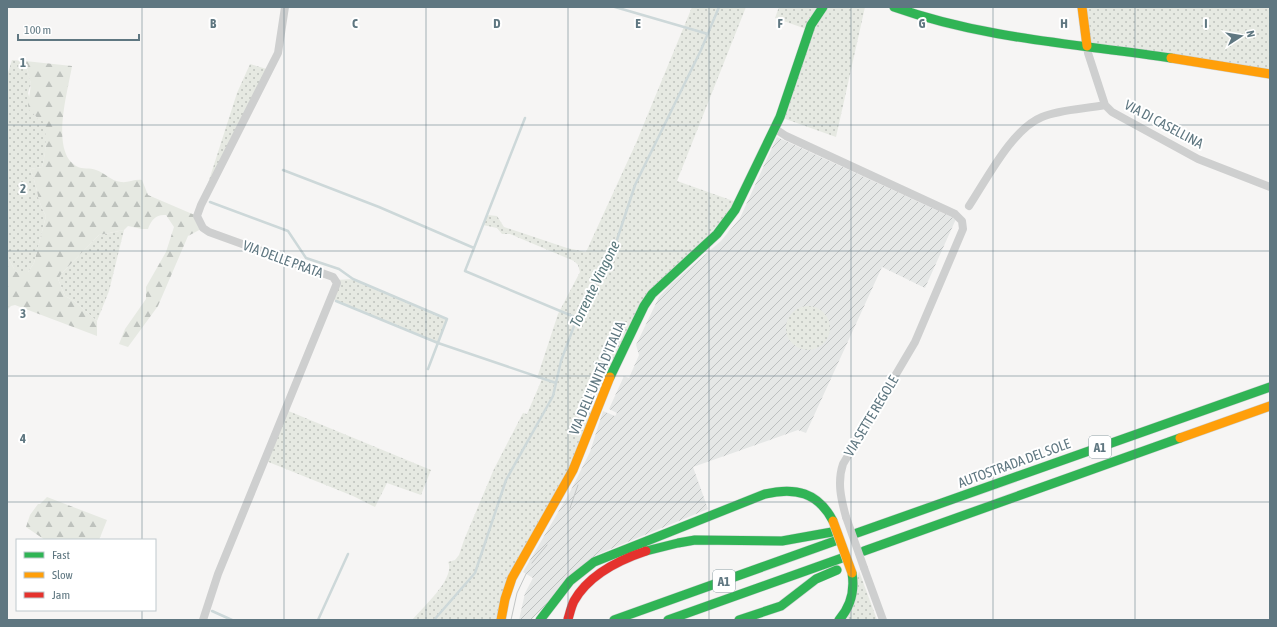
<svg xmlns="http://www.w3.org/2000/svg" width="1277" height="627" font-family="'Asap Condensed',sans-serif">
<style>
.industrial{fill:url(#industrial-furrows)}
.grass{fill:url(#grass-dots)}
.forest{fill:url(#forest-firs)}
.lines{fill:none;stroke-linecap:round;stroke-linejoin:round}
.stream{stroke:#cdd8d9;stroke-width:2.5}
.fast-casing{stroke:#cfd2d3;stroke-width:10}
.slow-casing{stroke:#cfd2d3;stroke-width:10}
.jam-casing{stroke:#cfd2d3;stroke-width:10}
.street{stroke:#cecfcf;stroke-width:8}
.fast{stroke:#30b455;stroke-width:9}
.slow{stroke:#ff9f0a;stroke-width:9}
.jam{stroke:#e5322d;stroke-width:9}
.tram{stroke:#c2c5c5;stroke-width:1}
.slow-bridge-casing{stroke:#d2d3d3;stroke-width:10;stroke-linecap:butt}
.street-bridge{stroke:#cecfcf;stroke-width:8}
.slow-bridge{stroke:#ff9f0a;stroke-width:9}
.grid{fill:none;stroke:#5f7781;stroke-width:1;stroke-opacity:0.55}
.labels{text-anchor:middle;stroke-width:4;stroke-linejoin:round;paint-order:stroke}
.shield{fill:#fff;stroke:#8fa0a7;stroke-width:1}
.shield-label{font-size:13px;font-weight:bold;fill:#5f7781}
.street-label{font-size:14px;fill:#5f7781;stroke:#fff}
.water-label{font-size:15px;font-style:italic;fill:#59787c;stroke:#fff}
.grid-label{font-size:13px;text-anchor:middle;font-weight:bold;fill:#5f7781;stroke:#fff;stroke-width:4;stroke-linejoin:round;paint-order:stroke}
</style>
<defs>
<pattern id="industrial-furrows" width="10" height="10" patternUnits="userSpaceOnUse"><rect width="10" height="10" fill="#e5e7e6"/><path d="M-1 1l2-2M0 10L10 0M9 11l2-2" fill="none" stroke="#bdc0c0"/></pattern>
<pattern id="grass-dots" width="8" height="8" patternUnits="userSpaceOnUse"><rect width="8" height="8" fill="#e6e9e2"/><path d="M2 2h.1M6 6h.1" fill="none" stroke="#bec2bd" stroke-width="1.8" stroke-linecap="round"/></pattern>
<pattern id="forest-firs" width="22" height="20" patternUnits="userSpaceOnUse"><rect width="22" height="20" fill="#e6e9e2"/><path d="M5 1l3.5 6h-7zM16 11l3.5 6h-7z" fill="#bec2bd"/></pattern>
</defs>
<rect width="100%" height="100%" fill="#f6f5f4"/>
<path class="industrial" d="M777,137L956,219L925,288L882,267L806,433L798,430L693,467L708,509L596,555L531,620H519L525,593L533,578L523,572L570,492L590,452L603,411L615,416L617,413L609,409L624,376L629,378L639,355L636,345L659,297L671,284L721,241L740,218Z"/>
<path class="grass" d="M692,7H746L677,181L739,203L658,287L587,436L515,573L502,620H412C422,608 456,578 448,562L455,560L459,555L464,540L494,469L523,413L527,414L542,379L537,378L558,314L580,272L578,265L574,261L510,234H502L497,228L483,225L487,215L497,216L504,227L567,248L586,252L636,143Z
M779,7H865L836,137L780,117L809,30L775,18Z
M1082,7H1270V74L1087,46Z
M12,60L25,61L31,84L28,93L34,114L38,119L45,122C47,138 46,152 42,167L30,169C38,186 36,199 46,216L34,263L28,272H16L7,256V76Z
M250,64L270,70L201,205L237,93Z
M124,230L109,291L97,321L74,301L65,296L58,279L62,273L99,235Z
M353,279L447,319L438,343L332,299L336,280Z
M786 328a22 22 0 1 1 44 0a22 22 0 1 1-44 0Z
M286,410L431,470L421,495L387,483L375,507L353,496L266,461Z
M859,571L877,620H847Z"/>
<path class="forest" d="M25,61L72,66C68,91 50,151 76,166C83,170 90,167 96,170C105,173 111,181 121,182C128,183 134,179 142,180L148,195L197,216L203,228L188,236L158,306L128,347L119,344L125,329L146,299V287L166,252L174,227L166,215C156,214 151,220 148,229H142L128,226L124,230L99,235L62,273L58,279L65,296L74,301L97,321V336L15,305L11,306L7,310V256L16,272H28L34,263L46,216C36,199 38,186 30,169L42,167C46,152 47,138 44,122L38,119L34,114L30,113L28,105L31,84Z
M47,497L107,520L99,540H45L26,527L30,515L38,504H40Z"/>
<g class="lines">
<path class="stream" d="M615,7L708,34
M525,118L465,271L577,318
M283,170L379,207L474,248
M210,202L288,231L306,258L339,269L353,279L447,319L428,369
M336,301L438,343L556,383
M212,611L232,620
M318,620L348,554
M434,620L475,573L506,480L553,396L561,361L577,318L613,252L635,185L701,50L719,7"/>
<defs>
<path id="fast" d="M894,7C984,39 1078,44 1171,58
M610,377L644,306L652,294L717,234L735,210L780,117L811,25L823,7
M857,533L1270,387
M646,551L678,543L695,540L782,541L832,532
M864,551L1180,438
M540,620L570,581L594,562L765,494C795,487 818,492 833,521
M614,620L835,541
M668,620L842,558
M739,620L781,606L816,579L837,570
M839,620C851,606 855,591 852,573"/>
<path id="slow" d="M1082,7L1087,46
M1171,58L1270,74
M1180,438L1270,406
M501,620L505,599L512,578L573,470L610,377"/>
<path id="jam" d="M568,619C570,613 571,607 574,601C588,576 619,560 646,551"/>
</defs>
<use href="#fast" class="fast-casing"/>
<use href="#slow" class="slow-casing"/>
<use href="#jam" class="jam-casing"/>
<path class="street" d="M1087,46L1088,53L1105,105L1112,112L1198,159L1270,187
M774,128L786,136L955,214L962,221L963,229L915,342L843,464C837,482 841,499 846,517
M969,206C987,179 1012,129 1042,117C1061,109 1085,109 1105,105
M864,568L883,620
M203,620L218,574L337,283L333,277L209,232L203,228L197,216L201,205L278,53L285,7"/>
<use href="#fast" class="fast"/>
<use href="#slow" class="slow"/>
<use href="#jam" class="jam"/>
<path class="tram" d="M570,508L578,485
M532,563L547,545
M511,620L517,593L526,574"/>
<defs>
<path id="slow-bridge" d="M833,521L852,573"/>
</defs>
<use href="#slow-bridge" class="slow-bridge-casing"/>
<path class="street-bridge" d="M846,517L864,568"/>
<use href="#slow-bridge" class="slow-bridge"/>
</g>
<path class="grid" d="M142,7V540M284,7V620M426,7V620M568,7V620M709,7V620M851,7V620M993,7V620M1135,7V620M7,125H1270M7,251H1270M7,376H1270M7,502H1270M142,610V620"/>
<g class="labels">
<g class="shield">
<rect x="1089" y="436" width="22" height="22" rx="3"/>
<rect x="713" y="570" width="22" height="22" rx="3"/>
</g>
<g class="shield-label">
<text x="1100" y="452">A1</text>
<text x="724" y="586">A1</text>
</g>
<g class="street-label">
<text transform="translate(1164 124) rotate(28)" y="5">VIA DI CASELLINA</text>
<text transform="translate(283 259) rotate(20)" y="5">VIA DELLE PRATA</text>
<text transform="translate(597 378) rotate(-67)" y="5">VIA DELL'UNITÀ D'ITALIA</text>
<text transform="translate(871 416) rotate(-59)" y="5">VIA SETTE REGOLE</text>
<text transform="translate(1014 463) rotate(-20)" y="5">AUTOSTRADA DEL SOLE</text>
</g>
<g class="water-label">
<text transform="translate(595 284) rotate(-64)" y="5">Torrente Vingone</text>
</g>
</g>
<g class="grid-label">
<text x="213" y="28">B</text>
<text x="355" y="28">C</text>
<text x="497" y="28">D</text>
<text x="638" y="28">E</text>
<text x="780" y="28">F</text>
<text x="922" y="28">G</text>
<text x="1064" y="28">H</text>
<text x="1206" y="28">I</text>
<text x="23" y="67">1</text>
<text x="23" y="193">2</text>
<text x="23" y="318">3</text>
<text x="23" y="443">4</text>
</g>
<rect width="1277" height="627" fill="none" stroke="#5f7781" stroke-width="16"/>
<rect x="16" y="539" width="140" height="72" fill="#ffffff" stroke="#bfc9cd"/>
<rect x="24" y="552" width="20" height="6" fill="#30b455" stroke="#bfc9cd"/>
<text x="52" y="559" font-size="12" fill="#5f7781">Fast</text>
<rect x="24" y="572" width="20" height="6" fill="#ff9f0a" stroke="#bfc9cd"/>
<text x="52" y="579" font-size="12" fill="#5f7781">Slow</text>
<rect x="24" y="592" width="20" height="6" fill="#e5322d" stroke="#bfc9cd"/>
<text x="52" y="599" font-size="12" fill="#5f7781">Jam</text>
<g transform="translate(1241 36) rotate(78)" stroke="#ffffff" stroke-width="3" paint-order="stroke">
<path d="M0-3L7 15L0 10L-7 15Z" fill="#5f7781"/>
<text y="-6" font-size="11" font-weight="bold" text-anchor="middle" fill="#5f7781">N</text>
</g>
<path d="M18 34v6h121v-6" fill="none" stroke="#5f7781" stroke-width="2"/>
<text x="24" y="34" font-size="12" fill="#5f7781" stroke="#ffffff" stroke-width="3" paint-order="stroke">100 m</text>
</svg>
